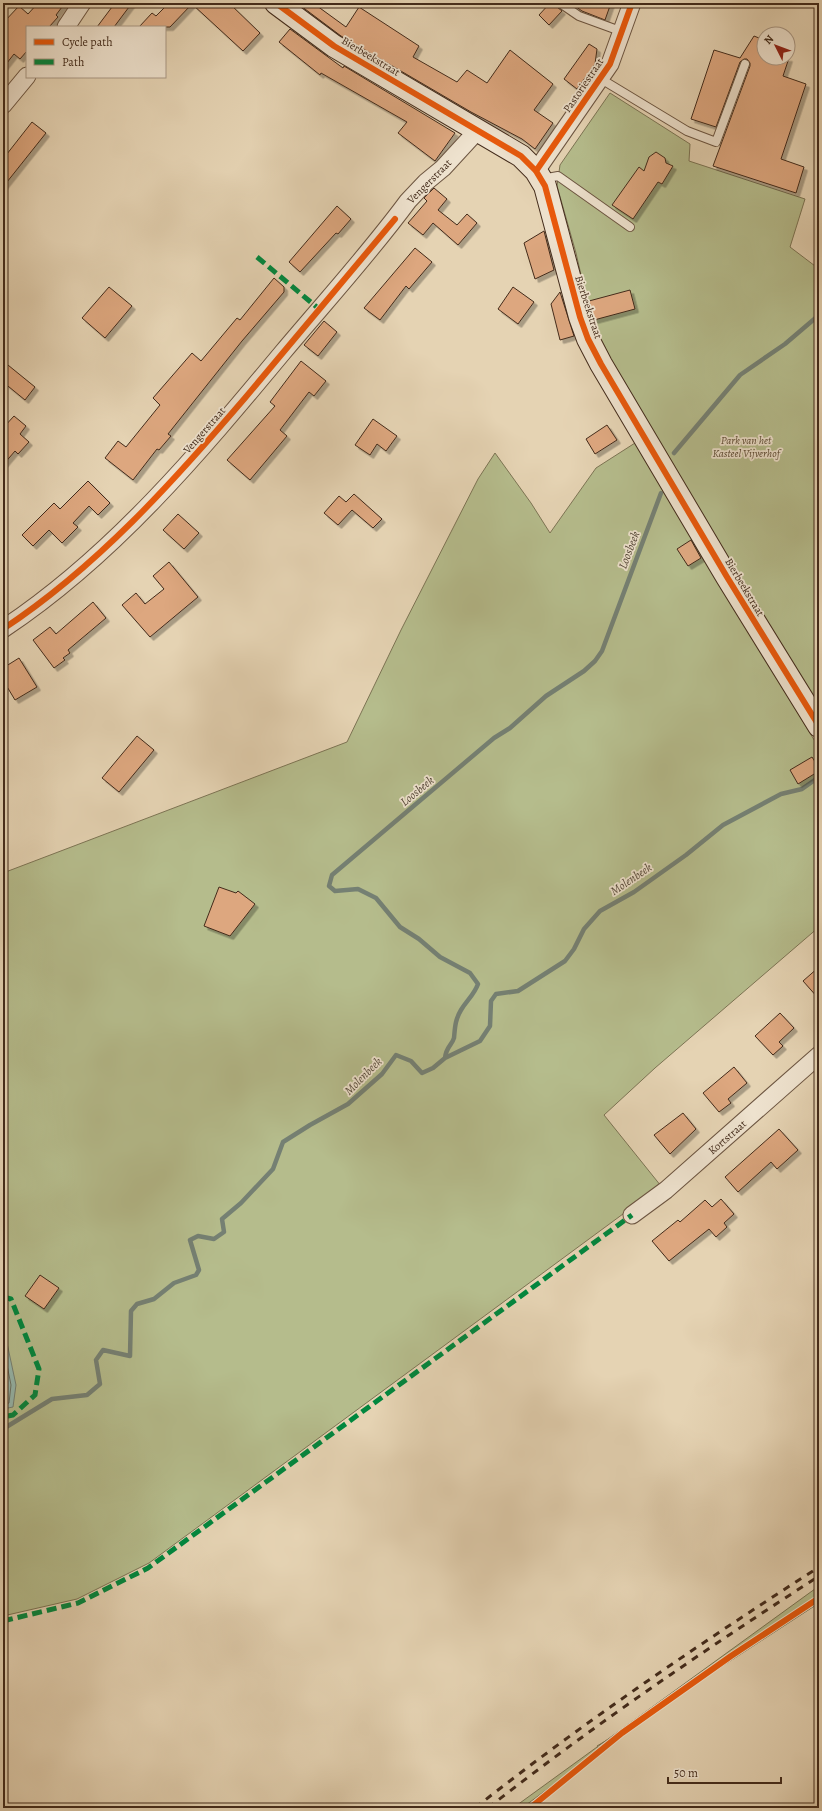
<svg xmlns="http://www.w3.org/2000/svg" width="822" height="1811" font-family="Alegreya,serif">
<style>
.green{fill:#b5bc8c;stroke:#7c7454}
.water{fill:#96b8ad;stroke:#758073}
.lines{fill:none;stroke-linecap:round;stroke-linejoin:round}
.shore{stroke:#6c7264;stroke-width:1}
.stream{stroke:#758073;stroke-width:4.5}
.building{fill:#dda77f;stroke:#432b1b;filter:url(#shadow)}
.lane-casing{stroke:#6c5541;stroke-width:10}
.street-casing{stroke:#6c5541;stroke-width:19}
.secondary-casing{stroke:#432b1b;stroke-width:24}
.lane{stroke:#eee2ce;stroke-width:8}
.street{stroke:#eee2ce;stroke-width:17}
.secondary{stroke:#eee2ce;stroke-width:22}
.rail{stroke:#432b1b;stroke-width:3;stroke-dasharray:7 7;stroke-linecap:butt}
.quiet{stroke:#00873e;stroke-width:5;stroke-dasharray:10 5;stroke-linecap:butt}
.cycleway-casing{stroke:#eee2ce;stroke-width:8}
.cycleway{stroke:#e8590c;stroke-width:6}
.labels{text-anchor:middle;stroke-width:3.5;stroke-linejoin:round;paint-order:stroke}
.street-label{font-size:11px;fill:#432b1b;stroke:#eee2ce}
.park-label{font-size:11px;font-style:italic;fill:#5a4832;stroke:#eee2ce}
.water-label{font-size:12px;font-style:italic;fill:#544738;stroke:#eee2ce}
</style>
<defs>
<filter id="shadow"><feDropShadow dx="3.5" dy="3.5" stdDeviation="0" flood-color="#0004"/></filter>
</defs>
<rect width="100%" height="100%" fill="#e5d3b3"/>
<filter id="stains"><feTurbulence type="fractalNoise" baseFrequency=".005" numOctaves="4"/><feColorMatrix values="0 0 0 0 .2 0 0 0 0 .09 0 0 0 0 .02 0 0 0 .5 -.17"/></filter>
<radialGradient id="worn" r=".72"><stop offset=".6" stop-color="#630" stop-opacity="0"/><stop offset="1" stop-color="#630" stop-opacity=".3"/></radialGradient>
<path class="green" d="M610,93L690,144L689,161L805,199L790,247L819,269V708L647,426L595,336L576,253L557,186L560,165Z
M635,443L819,748V927L655,1068L604,1115L661,1186L149,1563L77,1599L3,1616V873L347,742L401,630L478,479L495,453L531,503L550,533L596,468Z
M819,1586V1603L629,1727L597,1746L600,1750L522,1808H513Z"/>
<path class="water" d="M3,1334L7,1343L16,1385L13,1407L3,1409Z"/>
<g class="lines">
<path class="shore" d="M3,1345L11,1385L9,1403L3,1405"/>
<path class="stream" d="M674,453L740,375L785,344L819,315
M445,1058C446,1047 452,1045 454,1038C455,1028 455,1020 461,1010C467,1000 474,995 478,984L470,973L440,957L419,939L400,927L376,898L358,889L335,891L329,886L332,875L494,738L510,728L546,696L584,671L595,661L602,651L661,493
M3,1429L52,1399L87,1395L100,1384L96,1360L103,1350L130,1356L131,1311L137,1304L154,1299L174,1283L196,1275L199,1270L190,1240L198,1236L214,1239L224,1232L222,1219L241,1203L273,1169L283,1142L310,1125L348,1104L382,1074L396,1055L411,1061L422,1073L433,1068L445,1058L480,1041L490,1026L491,1001L496,994L518,991L565,961L574,949L584,929L600,911L634,892L686,855L723,825L781,794L802,789L819,777"/>
</g>
<path class="building" d="M38,3H65L56,15L58,17L49,27H27V51L20,59L14,54L3,68V23L19,6L28,14Z
M115,3H132L114,27H97Z
M169,3H229L260,33L243,51L192,4L170,27H139L152,13L156,16Z
M297,3H313L346,27L359,7L419,46L413,57L457,82L467,70L487,83L510,50L553,84L534,110L553,123L535,149L522,139L471,112L341,36Z
M550,3H555L557,7L562,11L549,25L539,15Z
M571,3H611L605,20L582,11Z
M290,29L343,68L344,66L455,133L435,161L398,133L407,122L321,73L320,75L279,42Z
M754,36L764,40V58H789L783,76L806,84L781,159L804,167L796,193L713,166L750,66V63L747,59H744L740,62L716,127L691,119L714,50L740,58Z
M589,44L597,49L595,64L577,89L564,79Z
M32,122L46,133L3,187V159Z
M656,152L665,158L666,163L673,166L662,184L658,182L633,219L612,205L639,167L644,171L649,157Z
M434,188L447,199L438,210L457,225L467,214L477,223L458,245L433,223L423,235L408,223L427,201L424,198Z
M337,206L351,219L338,234L336,233L300,272L289,262Z
M544,231L554,270L535,279L524,243Z
M415,248L432,262L409,289L406,286L380,320L364,308Z
M274,278L284,287V292L242,341L168,434L171,436L159,450L157,449L133,480L105,458L118,441L126,447L160,405L153,398L192,353L201,361L237,318L240,320Z
M109,287L132,306L105,338L82,318Z
M513,287L534,302L518,324L498,309Z
M630,290L635,309L594,320L589,301Z
M560,292L574,336L560,340L551,304Z
M324,321L337,332L318,356L304,345Z
M3,361L35,387L25,400L3,382Z
M301,361L326,381L314,396L309,392L280,430L287,436L250,480L227,460L275,406L270,402Z
M14,416L26,426L20,434L29,442L18,454L15,451L3,465V428Z
M373,419L397,436L386,451L377,444L370,455L355,445Z
M607,425L617,440L595,454L586,439Z
M88,481L110,503L98,515L89,506L73,523L78,527L62,543L49,530L33,546L22,535L54,503L60,509Z
M354,494L382,519L373,528L352,510L338,525L324,513L339,496L346,502Z
M178,514L199,533L184,549L163,530Z
M691,540L701,558L688,566L677,549Z
M169,562L198,597L150,637L122,605L136,593L145,604L164,589L153,576Z
M93,602L106,618L68,650L70,653L63,658L65,660L54,668L33,640L50,627L56,634Z
M19,658L37,687L15,700L3,680V668Z
M137,736L154,750L119,792L102,778Z
M812,757L819,768V771L798,784L790,770Z
M219,887L236,893L238,891L255,904L230,936L204,926Z
M819,967V999L803,981Z
M780,1013L794,1028L779,1042L783,1046L773,1055L755,1036Z
M734,1067L747,1083L728,1099L731,1103L719,1112L703,1093Z
M683,1113L696,1129L670,1154L654,1135Z
M779,1129L798,1150L777,1169L771,1162L738,1192L725,1177Z
M721,1199L734,1214L724,1223L727,1227L716,1237L709,1229L669,1261L652,1241L678,1220L680,1222L705,1200L712,1207Z
M40,1275L59,1288L44,1309L25,1296Z"/>
<g class="lines">
<defs>
<path id="lane" d="M560,3L579,16L623,32
M601,79L687,131L716,142L745,64
M542,179L558,176L630,227"/>
<path id="street" d="M66,27L82,3
M3,105L27,76
M536,171L610,64L632,3
M3,629C113,556 199,453 283,352C325,302 369,254 408,201L426,182L443,168L477,131
M632,1215L666,1190L819,1055"/>
<path id="secondary" d="M276,3L334,46L521,156L536,171L545,186L580,317L588,339L601,364L727,577L819,726"/>
</defs>
<use href="#lane" class="lane-casing"/>
<use href="#street" class="street-casing"/>
<use href="#secondary" class="secondary-casing"/>
<use href="#lane" class="lane"/>
<use href="#street" class="street"/>
<use href="#secondary" class="secondary"/>
<path class="rail" d="M475,1808C585,1721 701,1643 819,1567
M488,1808C594,1725 706,1649 819,1576"/>
<path class="quiet" d="M257,257L319,309
M3,1297L11,1299L39,1369L35,1395L13,1415L3,1417
M3,1621L78,1603L148,1568L632,1215"/>
<defs>
<path id="cycleway" d="M276,3L334,46L521,156L536,171L545,186L580,317L588,339L601,364L727,577L819,726
M536,171L610,64L632,3
M3,629C97,567 173,482 245,398C295,338 345,279 395,219
M530,1808L622,1733L731,1656L819,1598"/>
</defs>
<use href="#cycleway" class="cycleway-casing"/>
<use href="#cycleway" class="cycleway"/>
</g>
<g class="labels">
<g class="street-label">
<text transform="translate(371 56) rotate(31)" y="4">Bierbeekstraat</text>
<text transform="translate(583 85) rotate(-56)" y="4">Pastoriestraat</text>
<text transform="translate(429 181) rotate(-45)" y="4">Vengerstraat</text>
<text transform="translate(589 307) rotate(72)" y="4">Bierbeekstraat</text>
<text transform="translate(204 430) rotate(-49)" y="4">Vengerstraat</text>
<text transform="translate(745 587) rotate(59)" y="4">Bierbeekstraat</text>
<text transform="translate(727 1137) rotate(-41)" y="4">Kortstraat</text>
</g>
<g class="park-label">
<text x="746" y="444">Park van het<tspan x="746" dy="13">Kasteel Vijverhof</tspan></text>
</g>
<g class="water-label">
<text transform="translate(629 550) rotate(-69)" y="4">Loosbeek</text>
<text transform="translate(417 791) rotate(-40)" y="4">Loosbeek</text>
<text transform="translate(631 879) rotate(-34)" y="4">Molenbeek</text>
<text transform="translate(363 1076) rotate(-45)" y="4">Molenbeek</text>
</g>
</g>
<rect width="822" height="1811" fill="none" stroke="#e5d3b3" stroke-width="16"/>
<rect x="4" y="4" width="814" height="1803" fill="none" stroke="#432b1b" stroke-width="2"/>
<rect x="8" y="8" width="806" height="1795" fill="none" stroke="#432b1b"/>
<rect x="26" y="26" width="140" height="52" fill="#eee2ce" stroke="#aa9986"/>
<rect x="34" y="39" width="20" height="6" fill="#e8590c" stroke="#aa9986"/>
<text x="62" y="46" font-size="12" fill="#432b1b">Cycle path</text>
<rect x="34" y="59" width="20" height="6" fill="#00873e" stroke="#aa9986"/>
<text x="62" y="66" font-size="12" fill="#432b1b">Path</text>
<g transform="translate(776 46) rotate(312)"><circle r="19" fill="#eee2ce" stroke="#aa9986"/>
<path d="M0-3L7 15L0 10L-7 15Z" fill="#8f2418"/>
<text y="-6" font-size="11" font-weight="bold" text-anchor="middle" fill="#432b1b">N</text>
</g>
<path d="M668 1777v6h113v-6" fill="none" stroke="#432b1b" stroke-width="2"/>
<text x="674" y="1777" font-size="12" fill="#432b1b" stroke="#eee2ce" stroke-width="3" paint-order="stroke">50 m</text>
<rect width="100%" height="100%" filter="url(#stains)"/>
<rect width="100%" height="100%" fill="url(#worn)"/>
</svg>
